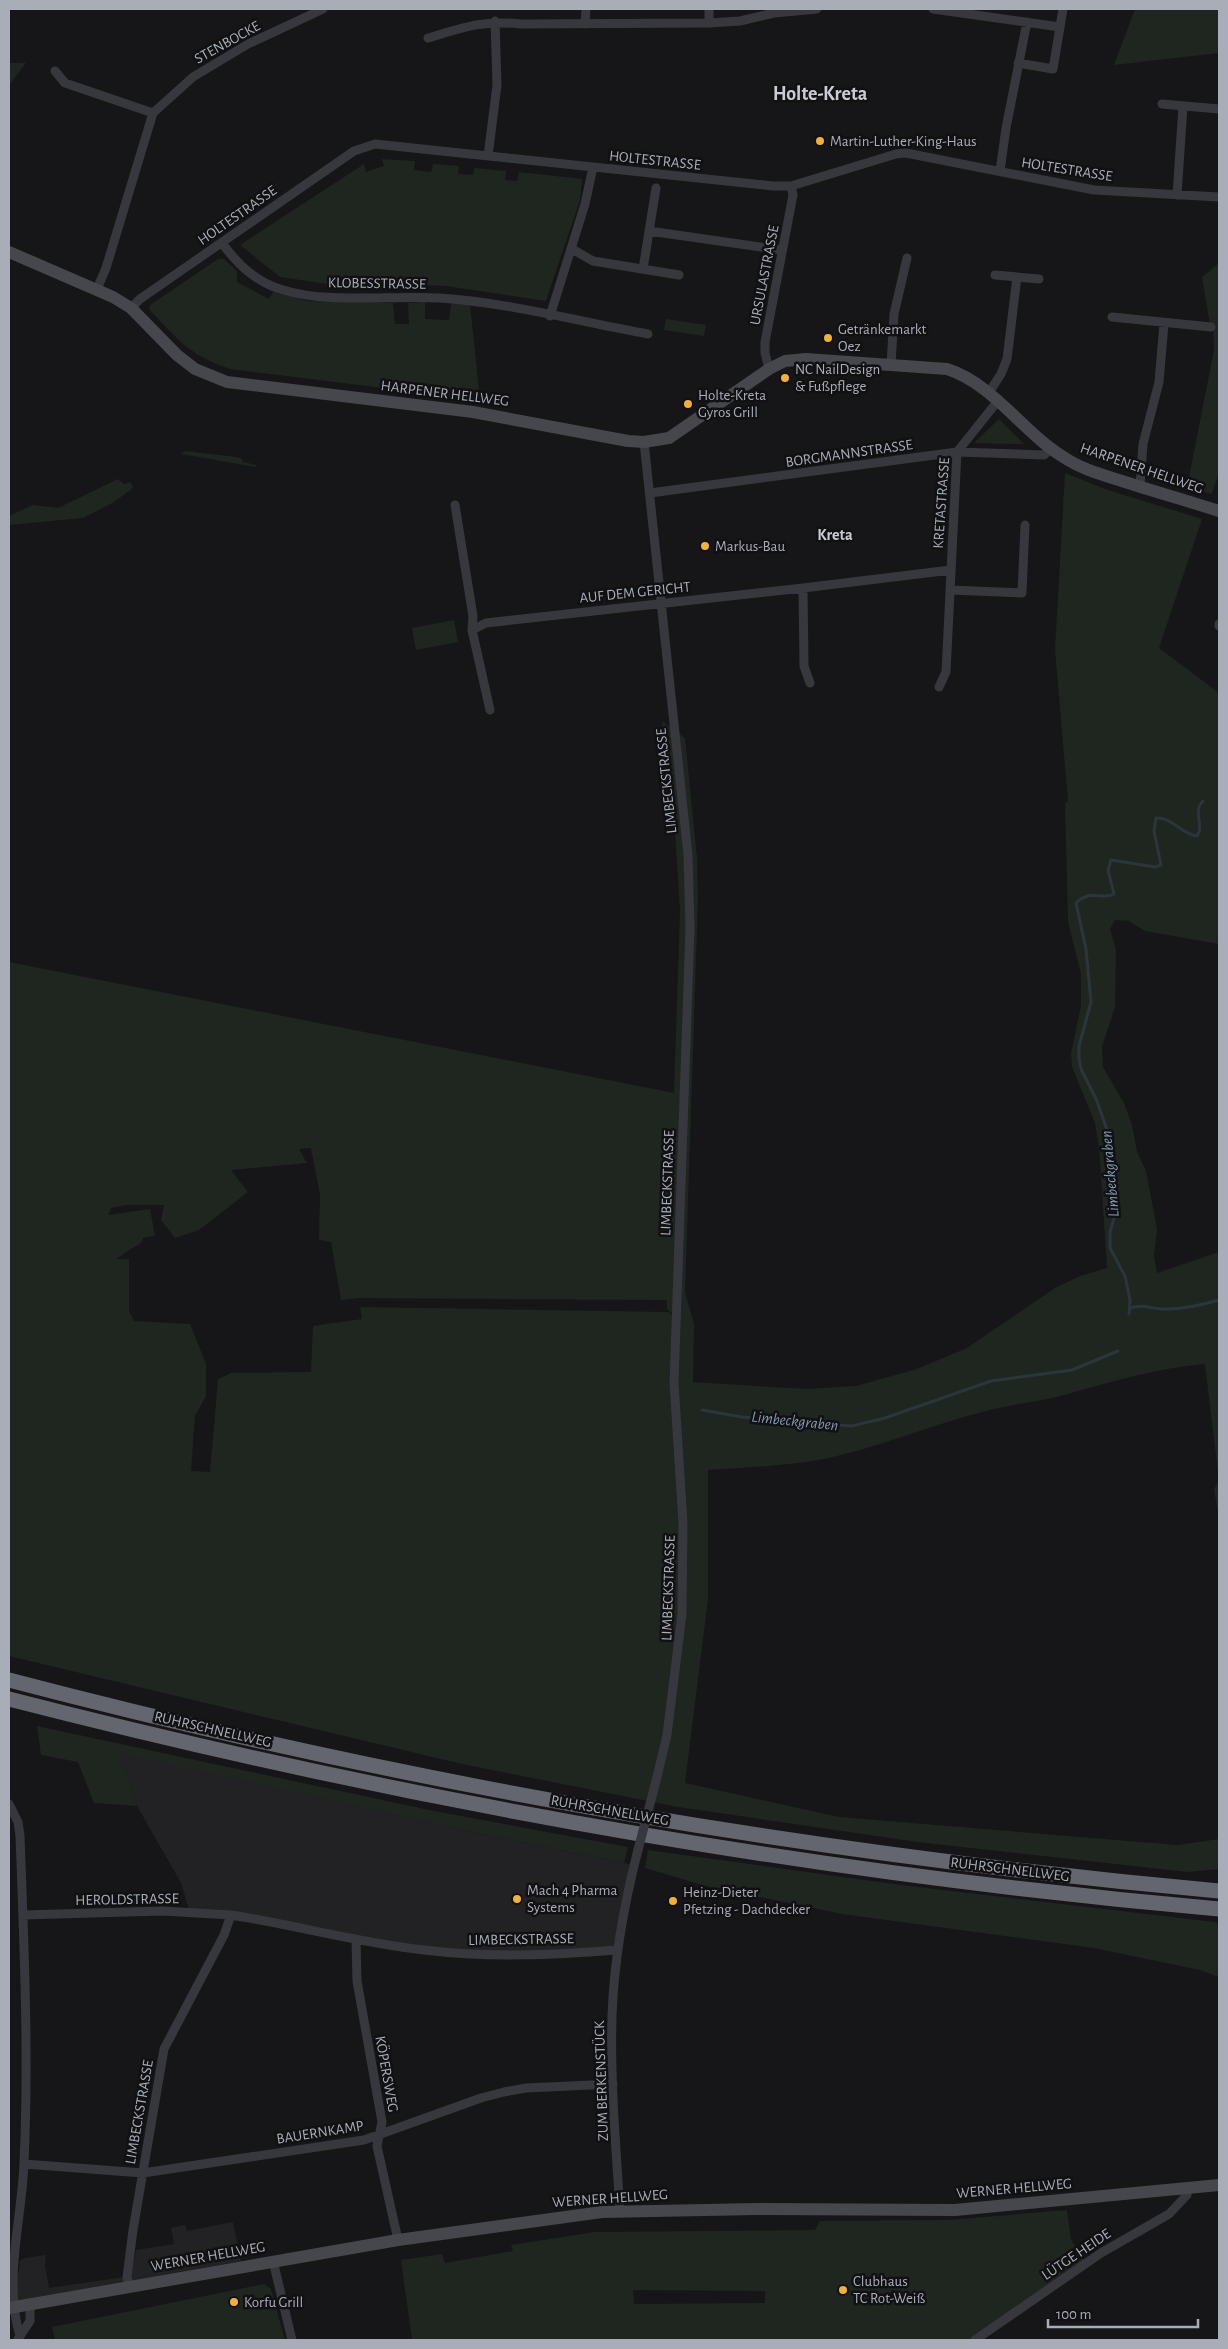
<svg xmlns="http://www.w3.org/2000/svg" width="1228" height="2349" font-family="'Alegreya Sans',sans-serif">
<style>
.built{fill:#222225}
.green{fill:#1e261f;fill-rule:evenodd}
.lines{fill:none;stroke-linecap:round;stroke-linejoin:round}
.stream{stroke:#2c353c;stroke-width:3}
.street{stroke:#37383d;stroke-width:9}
.secondary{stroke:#45474d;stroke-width:12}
.highway{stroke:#63666e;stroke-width:15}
.street-bridge{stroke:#37383d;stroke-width:9}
.poi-dot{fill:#f2b134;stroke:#111113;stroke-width:2}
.labels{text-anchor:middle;stroke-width:5;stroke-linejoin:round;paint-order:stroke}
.street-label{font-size:15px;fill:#a8adb8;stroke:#111113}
.poi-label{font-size:15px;fill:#a8adb8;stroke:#111113;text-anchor:start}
.neighbourhood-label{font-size:16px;font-weight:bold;fill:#c9ccd4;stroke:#111113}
.water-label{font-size:16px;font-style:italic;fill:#7f9bb3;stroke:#111113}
.district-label{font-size:20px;font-weight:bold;fill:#c9ccd4;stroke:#111113}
</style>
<rect width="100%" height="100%" fill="#161618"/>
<path class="built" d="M118,1752L485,1835L634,1865L617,1950L467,1955L190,1913L181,1883L137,1806Z
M233,2222L241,2261L9,2302V2270L19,2272L20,2261L25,2258L46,2255L45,2265L49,2288L131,2276L136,2250L174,2244L171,2228L185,2225L187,2231Z"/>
<path class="green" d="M1135,9H1219V53L1114,65Z
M9,63H26L9,85Z
M382,159L415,161L414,170L431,172L433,164L459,166L458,174L473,175L474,168L506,171L505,180L517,181L519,172L582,179L580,200L546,301L446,286L371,283L334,285L280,277L240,245L364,164L366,172L384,166Z
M218,259H224L237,271V282L269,299L273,292L307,301L393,303L395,324H409L408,303L425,302V319L449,320L451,303L470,304L480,400L230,369C188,354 179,341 149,309L150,305Z
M1219,263V472L1212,494L1187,487L1214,350L1213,325H1210L1202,277Z
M666,319L706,325L704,336L664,330Z
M999,419L1024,444L974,443Z
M185,451L237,457L242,459V462L257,465L256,467L181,454Z
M1065,473L1108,490L1202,519L1159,648L1219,693V944L1145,931L1129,921L1115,920L1110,929L1116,950L1115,1007L1102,1047L1103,1067L1124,1103L1132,1125L1137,1152L1146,1171L1157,1229L1154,1256L1157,1273L1219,1252V1518L1214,1489L1219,1481L1205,1364C1156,1368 1111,1382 1064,1395C1039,1402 1012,1404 986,1411C933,1424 883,1446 829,1458C790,1466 748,1467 708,1470V1599L685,1783L839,1817L1177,1845L1219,1839V1869L1188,1872L917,1842L678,1807L462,1764L9,1656V962L674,1093L680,910L674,815L662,721L685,738L697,858L698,898L685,1292L694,1324L693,1382L806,1389L856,1386L917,1369L967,1348L1055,1288L1080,1276L1107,1268L1099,1147L1095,1123L1072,1067L1071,1053L1081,1006V974L1068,922L1065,803L1068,801L1055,650ZM311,1148L320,1195L319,1240L331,1242L341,1300L359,1298L667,1300V1309L680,1320L668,1312L360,1307L362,1319L313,1326L311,1372L231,1373L218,1379L210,1472L191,1471L195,1416L206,1396V1364L190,1324L134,1321L129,1311V1259H116L142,1242L143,1238L155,1236L150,1209L108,1215L111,1208L127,1205H164L161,1220L175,1238L199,1230L248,1192L231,1170L307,1163L299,1149Z
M118,479L124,484L131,482L133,488L114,502L83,518L9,525V516L33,505L58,508Z
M454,620L458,642L416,650L412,628Z
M37,1726L434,1811L628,1847L624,1863L485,1835L119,1753L137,1806L94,1803L78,1762L41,1755Z
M648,1850L901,1885L1214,1922L1219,1924V1977L1200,1970L1094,1948L842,1914L706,1886L645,1868Z
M1067,2210L1071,2240L1084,2260L972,2340H412L401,2260L442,2254L445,2263L513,2251L511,2245L595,2232L815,2230L820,2221L949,2220ZM633,2290L765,2291V2303L634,2304Z
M264,2284L271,2289L285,2340H55L52,2327Z"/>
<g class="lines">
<path class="stream" d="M1130,1308C1144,1304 1147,1308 1161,1309C1179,1310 1202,1305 1219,1300
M1129,1314L1130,1300L1125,1276L1110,1248V1232L1115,1215L1108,1133L1097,1101L1081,1069L1079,1058V1046L1091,1002L1086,949L1076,903C1092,888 1102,901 1114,894L1108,870L1111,860L1155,867L1161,865L1154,831L1156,818C1171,817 1182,834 1197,836C1205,826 1192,811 1203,801
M702,1410L742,1417L852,1426L885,1418L991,1381L1072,1370L1118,1351"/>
<path class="street" d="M933,9L1060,27
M709,23V9
M585,24L586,9
M428,38C465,27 482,20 521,24L709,23L740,21L774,13L817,9
M1018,63L1053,69L1063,9
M55,71L65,83L153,113
M1162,104L1219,109
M488,156L497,85L495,21
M1000,171L1006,128L1027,22
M1177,195L1183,106
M649,231L782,250
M222,243C238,265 256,282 283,290C328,304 391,295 439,298C506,302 581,322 648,334
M572,249L593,261L679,275
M643,269L656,188
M995,275L1039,279
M97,289L106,268L153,113L193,77L248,44L323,9
M131,308L140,299L354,151L375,144L773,186H791L896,154L906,153L1094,190L1219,197
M550,316L585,204L593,167
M1112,317L1211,327
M891,365L894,314L907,258
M769,369L765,353V342L793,195L791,186
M988,394L1001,374L1007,359L1017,277
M644,442L688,855L690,928L674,1383L683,1523L682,1614L667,1735L656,1781
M1140,486L1143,444L1159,382L1164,324
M650,493L957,452L1044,455L1051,449
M455,505L473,616L472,630L490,710
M803,588L804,666L810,683
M950,590L1022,593L1025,525
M1219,624V626
M472,630L486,623L803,588L951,570
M939,687L946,672L957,452L997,402
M9,1804L18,1822L20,1836C24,1945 29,2054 24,2163C22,2219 3,2281 20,2336
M23,1915L162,1911L231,1915
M356,1940L357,1981L382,2122L377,2146L398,2240
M24,2164L143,2173L364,2140L481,2098L504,2092L526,2088L613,2084
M620,2211C616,2146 610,2081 612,2016C614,1960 624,1904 638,1850
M273,2261L292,2340
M129,2287L127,2277L133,2230L164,2049L224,1935L231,1915C296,1925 359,1943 424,1950C489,1958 553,1955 617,1950
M18,2339L30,2321V2303
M975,2340L1101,2253L1169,2214L1187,2195V2188"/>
<path class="secondary" d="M9,252L113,297L131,308L177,355L195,369L227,382L473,412L628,441L644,442L669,438L769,369L785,361L806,359L947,369C994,384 1023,433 1065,458C1083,470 1104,475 1125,482C1156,492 1188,501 1219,511
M9,2308L398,2240L602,2212L757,2209L955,2210L1219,2185"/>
<path class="highway" d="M9,1680C405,1784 811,1854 1219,1891
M9,1699C406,1801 811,1873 1219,1909"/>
<path class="street-bridge" d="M638,1850L656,1781"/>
</g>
<g class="poi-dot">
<circle cx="820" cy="141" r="5"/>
<circle cx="828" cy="338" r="5"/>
<circle cx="785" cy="378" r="5"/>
<circle cx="688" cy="404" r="5"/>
<circle cx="705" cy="546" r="5"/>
<circle cx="517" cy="1899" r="5"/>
<circle cx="673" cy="1901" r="5"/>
<circle cx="843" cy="2290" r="5"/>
<circle cx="234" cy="2302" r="5"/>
</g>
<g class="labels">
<g class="street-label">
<text transform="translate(227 42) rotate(-29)" y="5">STENBOCKE</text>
<text transform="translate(655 160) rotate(6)" y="5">HOLTESTRASSE</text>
<text transform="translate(1067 169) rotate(9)" y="5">HOLTESTRASSE</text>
<text transform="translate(237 215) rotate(-35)" y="5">HOLTESTRASSE</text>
<text transform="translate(764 275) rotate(-79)" y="5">URSULASTRASSE</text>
<text transform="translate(377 283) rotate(1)" y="5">KLOBESSTRASSE</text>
<text transform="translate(445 393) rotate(7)" y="5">HARPENER HELLWEG</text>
<text transform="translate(849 453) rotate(-8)" y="5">BORGMANNSTRASSE</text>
<text transform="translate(1142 468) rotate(19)" y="5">HARPENER HELLWEG</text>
<text transform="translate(941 503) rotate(-86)" y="5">KRETASTRASSE</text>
<text transform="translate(635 592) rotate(-6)" y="5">AUF DEM GERICHT</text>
<text transform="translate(666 781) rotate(-96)" y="5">LIMBECKSTRASSE</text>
<text transform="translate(667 1183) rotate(-88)" y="5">LIMBECKSTRASSE</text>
<text transform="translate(668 1588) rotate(-88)" y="5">LIMBECKSTRASSE</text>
<text transform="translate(213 1729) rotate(13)" y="5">RUHRSCHNELLWEG</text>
<text transform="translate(610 1810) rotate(10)" y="5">RUHRSCHNELLWEG</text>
<text transform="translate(1010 1869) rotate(7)" y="5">RUHRSCHNELLWEG</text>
<text transform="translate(127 1899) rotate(-1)" y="5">HEROLDSTRASSE</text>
<text transform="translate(521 1939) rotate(-1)" y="5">LIMBECKSTRASSE</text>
<text transform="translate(387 2074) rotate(80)" y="5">KÖPERSWEG</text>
<text transform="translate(601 2081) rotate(-92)" y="5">ZUM BERKENSTÜCK</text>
<text transform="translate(139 2112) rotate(-80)" y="5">LIMBECKSTRASSE</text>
<text transform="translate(320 2132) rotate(-9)" y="5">BAUERNKAMP</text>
<text transform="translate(1014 2188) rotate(-5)" y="5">WERNER HELLWEG</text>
<text transform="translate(610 2198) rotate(-4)" y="5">WERNER HELLWEG</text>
<text transform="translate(1076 2254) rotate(-34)" y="5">LÜTGE HEIDE</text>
<text transform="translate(208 2256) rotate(-10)" y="5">WERNER HELLWEG</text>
</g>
<g class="poi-label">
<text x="830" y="146">Martin-Luther-King-Haus</text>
<text x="838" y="334">Getränkemarkt<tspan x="838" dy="17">Oez</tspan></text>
<text x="795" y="374">NC NailDesign<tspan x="795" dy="17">&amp; Fußpflege</tspan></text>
<text x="698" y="400">Holte-Kreta<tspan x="698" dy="17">Gyros Grill</tspan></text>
<text x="715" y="551">Markus-Bau</text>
<text x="527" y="1895">Mach 4 Pharma<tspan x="527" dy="17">Systems</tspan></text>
<text x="683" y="1897">Heinz-Dieter<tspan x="683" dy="17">Pfetzing - Dachdecker</tspan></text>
<text x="853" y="2286">Clubhaus<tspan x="853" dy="17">TC Rot-Weiß</tspan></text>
<text x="244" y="2307">Korfu Grill</text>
</g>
<g class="neighbourhood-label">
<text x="835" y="540">Kreta</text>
</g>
<g class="water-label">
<text transform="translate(1109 1174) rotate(-95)" y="6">Limbeckgraben</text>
<text transform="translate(795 1420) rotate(6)" y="6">Limbeckgraben</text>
</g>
<g class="district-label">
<text x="820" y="100">Holte-Kreta</text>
</g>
</g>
<rect width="1228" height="2349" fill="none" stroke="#a8adb8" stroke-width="20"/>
<path d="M1048 2319v8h150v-8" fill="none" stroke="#a8adb8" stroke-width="2.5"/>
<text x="1056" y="2319" font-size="15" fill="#a8adb8" stroke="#111113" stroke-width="4" paint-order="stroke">100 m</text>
</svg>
